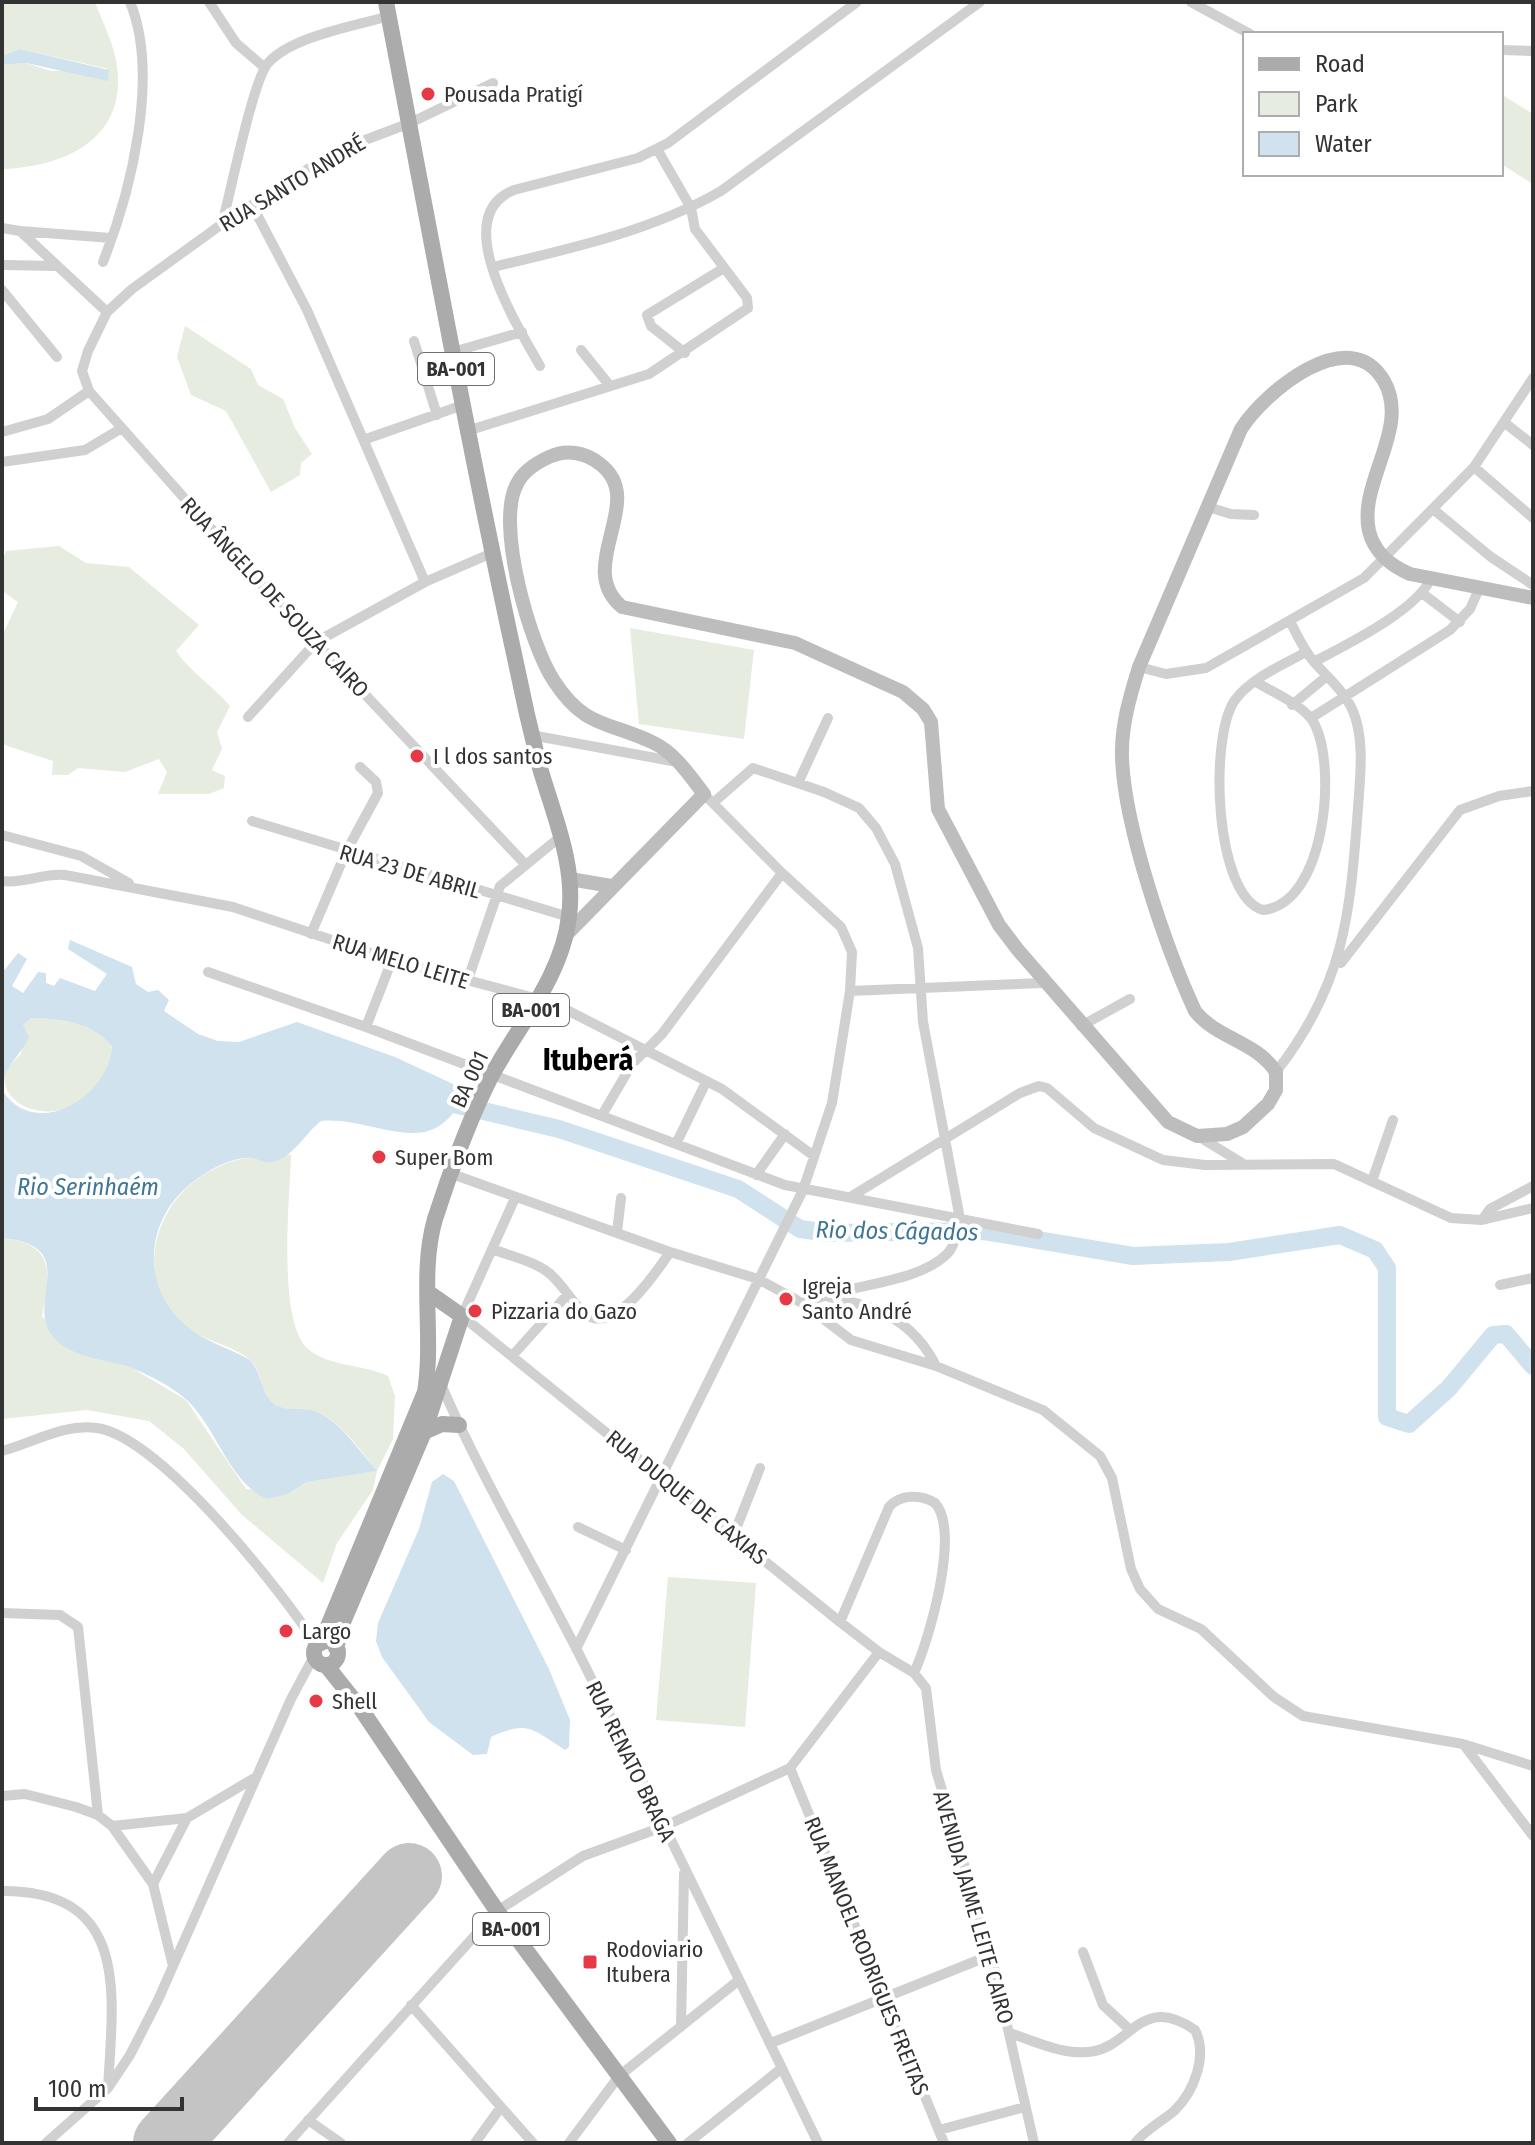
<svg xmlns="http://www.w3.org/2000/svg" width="1535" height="2145" font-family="'Fira Sans Condensed',sans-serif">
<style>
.green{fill:#e6ecdf}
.water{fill:#cfe2ee}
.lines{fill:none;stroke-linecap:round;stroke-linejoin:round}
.river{stroke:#cfe2ee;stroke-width:18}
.runway{stroke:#c4c4c4;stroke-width:66}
.minor{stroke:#d0d0d0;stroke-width:10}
.secondary{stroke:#bdbdbd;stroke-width:14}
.primary{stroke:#ababab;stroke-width:16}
.poi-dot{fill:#e63946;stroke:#fff;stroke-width:3}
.labels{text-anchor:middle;stroke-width:8;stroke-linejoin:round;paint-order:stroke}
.shield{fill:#fff;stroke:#707070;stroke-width:2}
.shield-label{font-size:20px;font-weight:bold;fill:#333}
.poi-label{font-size:22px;fill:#333;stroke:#fff;text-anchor:start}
.street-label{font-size:22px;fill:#333;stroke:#fff}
.water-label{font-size:24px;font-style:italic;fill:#3f7597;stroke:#fff}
.district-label{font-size:30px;font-weight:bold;fill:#000;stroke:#fff}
</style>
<rect width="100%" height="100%" fill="#fff"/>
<path class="green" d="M2,2H95C103,23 114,44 117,66C127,140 63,167 2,169V65L26,63L51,71L109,69L20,49L2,56Z
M1501,94L1533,114V184L1501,164Z
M185,326L251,369L258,385L283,399L295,428L312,454L301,463L300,475L271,492L226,411L191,395L177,357Z
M59,546L86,563L129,567L199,625L176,651C191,673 213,686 230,706L217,732L222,749L212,770L225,776L224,788L209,794H158L167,772L159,759L125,772L78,768L68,775H52L53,761L2,744V636L18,602L2,591V561L6,551Z
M630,628L754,650L744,739L639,724Z
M32,1018C62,1019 91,1022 112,1045C109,1130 0,1127 4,1072C7,1066 17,1059 21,1054L23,1025Z
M291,1154C290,1196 277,1319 307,1348C327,1367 364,1364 388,1376L395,1396L393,1439L377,1471L373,1490L337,1543L323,1583L242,1515L184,1449L149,1421L87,1410L2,1419V1238C57,1244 50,1274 42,1316L70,1349L132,1368L186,1400L246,1489L288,1494L307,1482L376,1471C362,1451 336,1415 310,1410C296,1408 281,1413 270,1400C261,1390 261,1372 252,1362C238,1347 209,1342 192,1331C130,1290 150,1203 210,1171C221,1165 237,1158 250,1158C270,1158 270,1163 291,1154Z
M668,1577L756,1583L745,1727L656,1720Z"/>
<path class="water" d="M20,49L109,70L108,81L26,63L2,65V56Z
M70,940L132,967L136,984L148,992L158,990L169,1000L164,1011L198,1034L218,1041L239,1042L297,1022L395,1057L453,1084L458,1106C425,1160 372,1116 321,1121C305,1133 292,1160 271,1162C265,1163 258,1159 253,1158C231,1156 203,1173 187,1187C143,1225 142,1292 189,1328C206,1342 229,1348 248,1359C261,1368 260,1390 271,1401C283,1413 296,1407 311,1410C338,1417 359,1451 377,1471L307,1482L288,1494L266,1499C227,1479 218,1430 187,1400C174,1388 146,1373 129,1367C104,1359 67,1357 51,1334C27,1299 82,1246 2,1238V1090C35,1142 110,1097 112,1046C92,1022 62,1019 32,1018L23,1025L29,1037C21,1055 4,1067 2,1086V973L18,953L27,959L12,986L23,993L38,972L46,973V983L54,986L60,978L95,991L107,974L68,949Z
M443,1474L454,1481L549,1669L570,1720L569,1747L565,1750C532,1729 528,1720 491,1737L487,1754L473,1755L429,1722L382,1657L376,1641L378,1623L419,1529L432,1482Z"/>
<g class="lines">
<path class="river" d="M437,1100L559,1129L738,1189L800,1229L829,1233L984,1231L1133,1256L1229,1252L1340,1235L1375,1250L1387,1268V1417L1409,1424L1449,1388L1493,1335L1506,1334L1533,1366"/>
<path class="runway" d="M166,2143L409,1876"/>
<path class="minor" d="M209,2L236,43L265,68
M1191,2L1250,34
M1501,50L1533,51
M493,83L410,123L336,151L222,224L132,289L107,312L88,351L82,371L89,391L258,581L524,863
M252,205L307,310L425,582
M222,224C230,195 253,80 268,63C292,36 355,26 389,16
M2,228L20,231L107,312
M20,231L111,238
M103,262C131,192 160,75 130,2
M2,265L57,266
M493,267C569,249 652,231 721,191L980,2
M2,290L57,357
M414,341L437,415
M581,350L610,386
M453,352L522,332
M685,353L651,326L647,315L724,268
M540,366C517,325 448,216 514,190L638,158L668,143L857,2
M1505,423L1533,445
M467,431L649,374L748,308L747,298L695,229L691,208L657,149
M2,432L48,419L89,391
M366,439L463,405
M2,462L85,450L122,428
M1474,467L1533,518
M1208,507L1231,514L1254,515
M1434,510L1491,557L1533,585
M1422,593L1460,622
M1314,662C1347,644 1413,613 1431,579
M1139,667L1166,674L1206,668L1364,578L1474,467L1533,378
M1256,682C1274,693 1306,706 1315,725C1337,769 1325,904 1263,910C1214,896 1209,736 1235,700C1251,678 1283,665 1306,652
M1292,705L1327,676
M248,717L316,642L425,582L492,553
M1311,718L1450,630L1470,609L1479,589
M531,735L677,762
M798,783L828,718
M713,803L753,768L824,792L859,808L876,828L895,864L918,948L923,1022L960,1219C957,1230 956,1245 947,1254C916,1285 842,1284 804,1304
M252,821L569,917
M2,835L81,856L129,883
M2,881C25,884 42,873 65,875L233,907L392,960L553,1003L722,1089L814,1156
M311,934L346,852L378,793L376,782L360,767
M1341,963L1460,810L1499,796L1533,791
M208,972L366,1027L785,1185L1038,1234
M467,982L500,886L560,837
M850,991L1043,983
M1081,1026L1130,999
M366,1027L392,960
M1276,1072C1345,984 1350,914 1358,808C1360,777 1365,740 1353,711C1345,692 1328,678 1315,663C1304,651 1297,635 1290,621
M602,1115L632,1064L662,1034L782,873
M1198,1136L1242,1163
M677,1142L706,1082
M452,1174L670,1252L758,1279L804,1304L851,1340L936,1366L1043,1410L1100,1456L1112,1478L1131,1569L1140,1589L1158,1609L1201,1629L1274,1697L1303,1716L1463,1744L1533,1766
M756,1175L785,1134
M1372,1181L1393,1120
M852,1196L1020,1093L1039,1086L1047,1088L1094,1128L1163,1160L1205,1165L1334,1164L1451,1218L1482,1220L1533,1208
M515,1198L462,1316L840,1622L879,1652L914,1673L926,1688L936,1770L991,1955L1034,2143
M1482,1220L1490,1209L1533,1186
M617,1232L621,1198
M492,1249C510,1256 534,1261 549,1273C564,1285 572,1304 587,1315C616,1334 657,1271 670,1252
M1500,1285L1533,1278
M829,1297C877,1306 913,1320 936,1366
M512,1356L568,1294
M440,1382C480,1475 532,1562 578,1652C660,1815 739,1979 818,2143
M2,1451C33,1443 64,1423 97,1428C160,1437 283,1592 317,1646
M578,1527L626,1550
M734,1534L760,1468
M2,1613L60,1615L78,1627L98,1815
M840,1622L889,1507C900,1494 921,1494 935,1503C961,1531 929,1640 914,1673
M576,1649L803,1190L832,1103L850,991L852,952L841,927L782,873L704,794
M1464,1745L1533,1836
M790,1768L944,2143
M2,1796L25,1794L76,1807L98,1815L112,1826L153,1884L173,1966
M112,1826L187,1818L256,1777
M153,1884L187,1818
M2,1891C131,1890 113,1996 108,2088
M1083,1952L1103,2005L1129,2029
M411,2005L533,2143
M681,2027L684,1873
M1010,2033C1036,2042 1067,2057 1095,2051C1132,2043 1143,1994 1195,2030C1208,2056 1194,2092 1174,2111C1161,2122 1145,2130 1135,2143
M771,2043L991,1955
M308,2120L341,2143
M939,2130L1025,2107
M46,2143L108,2088L130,2055L158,2000L291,1699L314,1656
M288,2143L497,1911L583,1856L665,1826L790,1768L879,1652
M475,2143L501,2107
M569,2143L619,2076L739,1980
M688,2143L782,2068"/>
<path class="secondary" d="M570,879L611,886
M566,935L704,794C690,776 675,753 654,743C609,721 585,729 554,681C530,645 495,523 517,484C523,471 536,463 549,457C566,449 585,452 600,464C649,501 573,566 622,607L795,643L903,692L923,709L931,722L938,809L999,925L1018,950L1168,1122L1197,1136L1227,1134L1243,1127L1268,1104L1276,1090V1072C1256,1041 1217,1039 1195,1011C1166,948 1124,826 1122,757C1121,726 1130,696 1139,667L1241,429C1265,392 1349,321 1384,381C1411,428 1358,482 1369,531C1374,552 1391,566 1410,574L1533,598"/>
<path class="primary" d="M424,1432L442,1424L459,1425
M314 1653a12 12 0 1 1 24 0a12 12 0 1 1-24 0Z
M321,1643L425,1392C434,1336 419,1274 435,1219C449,1175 472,1112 494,1071C521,1023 563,973 569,916C576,866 554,816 540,768C531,733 523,698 516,663C468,443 428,222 386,2
M336,1648L343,1622L424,1432L462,1316L429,1293
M326,1665L361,1709L497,1911L669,2143"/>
</g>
<g class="poi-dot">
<circle cx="428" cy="94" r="8"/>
<circle cx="417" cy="756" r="8"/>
<circle cx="379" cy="1157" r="8"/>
<circle cx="786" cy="1299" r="8"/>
<circle cx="475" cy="1311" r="8"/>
<circle cx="286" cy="1631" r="8"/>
<circle cx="316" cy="1701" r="8"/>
<rect x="582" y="1954" width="16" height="16" rx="4"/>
</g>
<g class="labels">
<g class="shield">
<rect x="418" y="353" width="76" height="32" rx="6"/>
<rect x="493" y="994" width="76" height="32" rx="6"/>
<rect x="473" y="1913" width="76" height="32" rx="6"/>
</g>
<g class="shield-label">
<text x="456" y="376">BA-001</text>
<text x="531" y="1017">BA-001</text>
<text x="511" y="1936">BA-001</text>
</g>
<g class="poi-label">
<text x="444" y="102">Pousada Pratigí</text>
<text x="433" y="764">I l dos santos</text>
<text x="395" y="1165">Super Bom</text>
<text x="802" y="1294">Igreja<tspan x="802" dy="25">Santo André</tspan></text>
<text x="491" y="1319">Pizzaria do Gazo</text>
<text x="302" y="1639">Largo</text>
<text x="332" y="1709">Shell</text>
<text x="606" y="1957">Rodoviario<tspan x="606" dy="25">Itubera</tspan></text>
</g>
<g class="street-label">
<text transform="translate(292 183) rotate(-31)" y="8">RUA SANTO ANDRÉ</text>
<text transform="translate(275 597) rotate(47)" y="8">RUA ÂNGELO DE SOUZA CAIRO</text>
<text transform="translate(410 871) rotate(16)" y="8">RUA 23 DE ABRIL</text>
<text transform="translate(401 961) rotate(17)" y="8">RUA MELO LEITE</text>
<text transform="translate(469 1079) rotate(-65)" y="8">BA 001</text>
<text transform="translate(687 1497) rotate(39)" y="8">RUA DUQUE DE CAXIAS</text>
<text transform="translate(631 1761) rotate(64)" y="8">RUA RENATO BRAGA</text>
<text transform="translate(974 1907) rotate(74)" y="8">AVENIDA JAIME LEITE CAIRO</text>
<text transform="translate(867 1956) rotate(68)" y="8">RUA MANOEL RODRIGUES FREITAS</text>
</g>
<g class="water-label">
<text x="88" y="1195">Rio Serinhaém</text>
<text transform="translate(897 1231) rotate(1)" y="8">Rio dos Cágados</text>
</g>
<g class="district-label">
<text x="588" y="1070">Ituberá</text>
</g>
</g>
<rect width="1535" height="2145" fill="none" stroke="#333333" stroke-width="8"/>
<rect x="1243" y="32" width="260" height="144" fill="#ffffff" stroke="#adadad" stroke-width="2"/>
<rect x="1259" y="58" width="40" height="12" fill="#ababab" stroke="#adadad" stroke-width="2"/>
<text x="1315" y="72" font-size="24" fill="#333333">Road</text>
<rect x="1259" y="92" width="40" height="24" fill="#e6ecdf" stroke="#adadad" stroke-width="2"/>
<text x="1315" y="112" font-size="24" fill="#333333">Park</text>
<rect x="1259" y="132" width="40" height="24" fill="#cfe2ee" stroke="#adadad" stroke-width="2"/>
<text x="1315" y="152" font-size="24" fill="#333333">Water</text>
<path d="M36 2097v12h146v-12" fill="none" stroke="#333333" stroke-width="4"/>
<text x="48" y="2097" font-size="24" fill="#333333" stroke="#ffffff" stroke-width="6" paint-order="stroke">100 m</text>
</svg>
